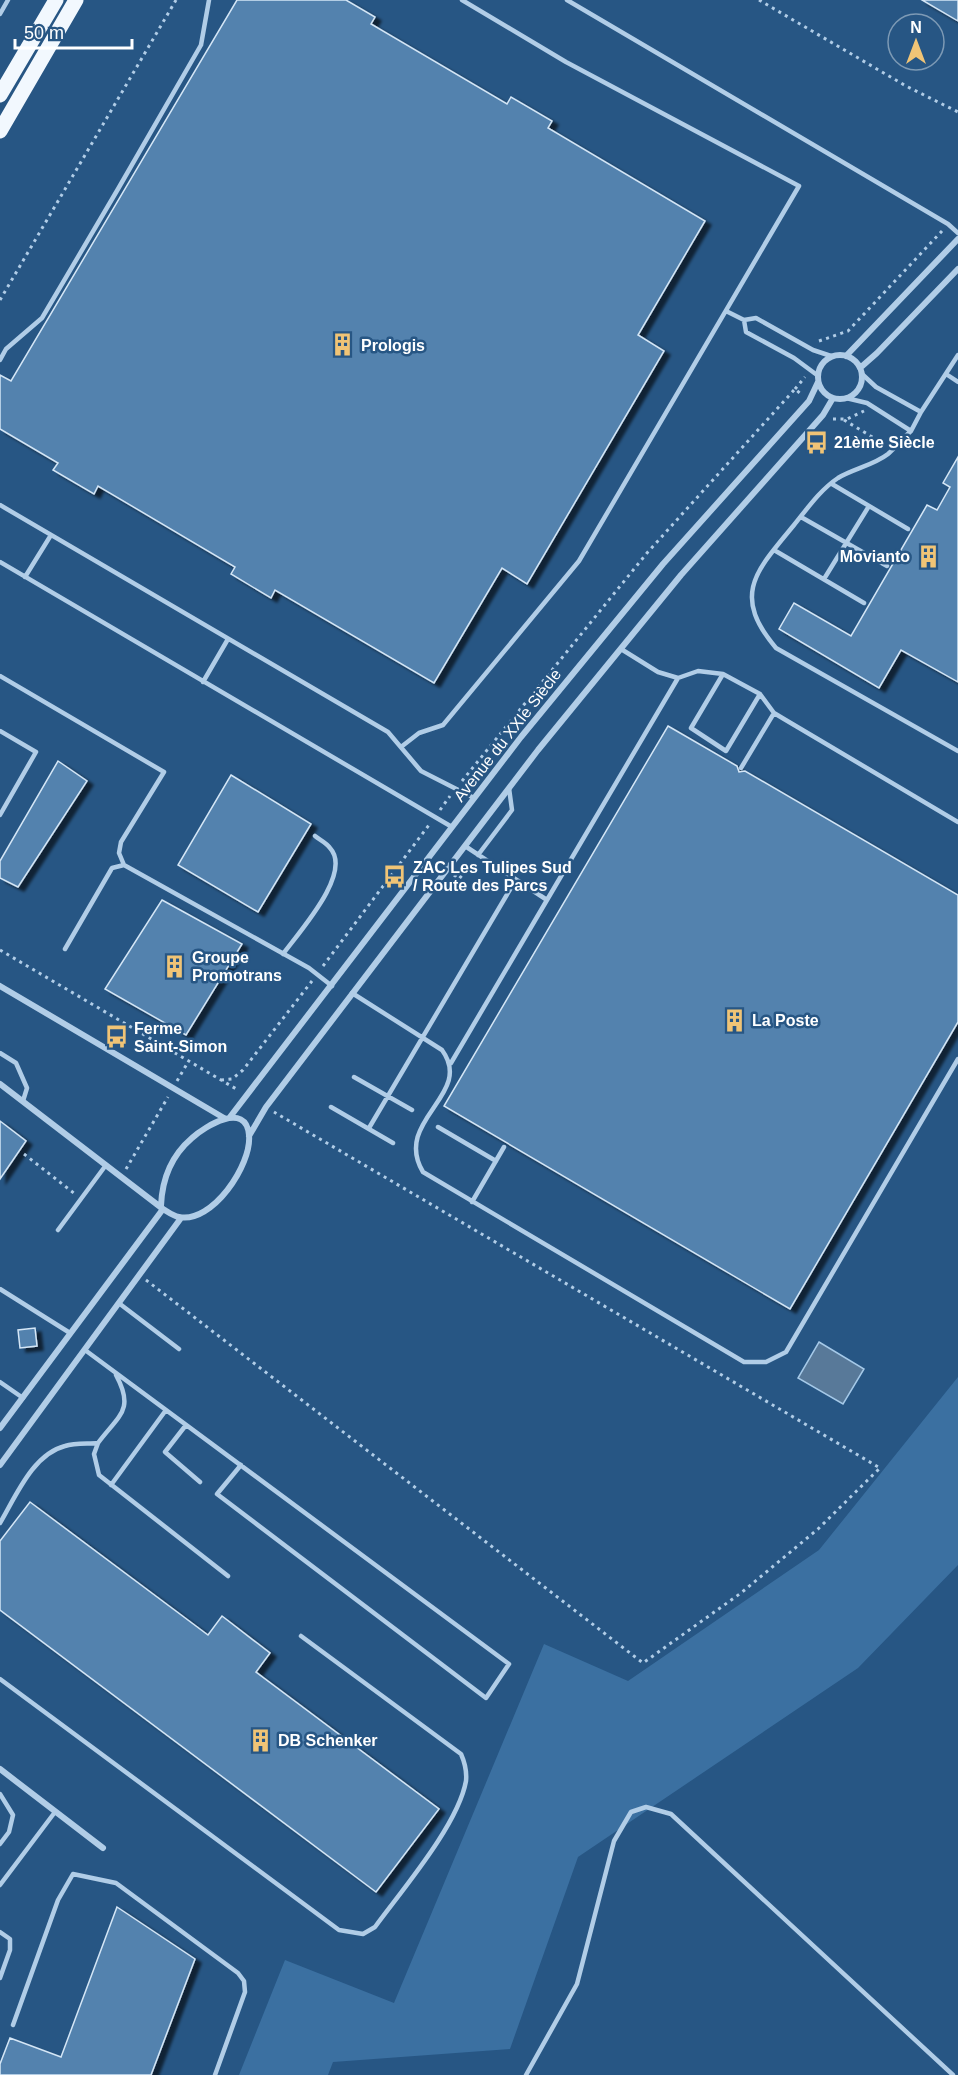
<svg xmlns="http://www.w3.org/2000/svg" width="958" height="2075" font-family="Arial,sans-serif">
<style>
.green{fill:#3b70a1}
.water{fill:#587999;stroke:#a5c9e8;stroke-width:1.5}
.building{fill:#5382ae;stroke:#d4e6f6;stroke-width:1.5;filter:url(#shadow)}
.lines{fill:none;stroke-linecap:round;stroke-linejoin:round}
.path{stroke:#b1cde7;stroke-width:3;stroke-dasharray:3 4.5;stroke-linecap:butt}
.lane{stroke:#b1cde7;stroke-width:4.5}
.street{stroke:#b1cde7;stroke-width:6}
.primary{stroke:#f2f8fe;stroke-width:15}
.labels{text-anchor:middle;stroke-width:5;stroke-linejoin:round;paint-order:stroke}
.poi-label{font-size:16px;font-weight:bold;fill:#fff;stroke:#275684;text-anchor:start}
.street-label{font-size:16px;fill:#fff;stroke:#275684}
</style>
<defs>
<filter id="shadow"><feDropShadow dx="6" dy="4" stdDeviation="1.5" flood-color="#0009"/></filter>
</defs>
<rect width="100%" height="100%" fill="#275684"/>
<path class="green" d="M958,1377V1565L858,1668L578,1857L510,2049L333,2062L328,2075H239L285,1960L394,2003L544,1644L628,1681L819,1550Z"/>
<path class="water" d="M819,1342L864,1369L843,1404L798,1378Z"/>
<path class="building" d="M237,0H346L375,17L371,24L507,104L511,97L552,121L548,128L705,221L638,335L664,351L527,584L502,568L434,683L275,590L271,598L231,574L235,567L98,486L94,494L53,470L58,463L0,429V375L11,381Z
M922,0H958V21Z
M958,457V682L901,650L879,688L779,629L794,603L851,636L927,505L937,510L950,487L943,483Z
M668,726L737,766L739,772L745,771L958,895V1022L790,1309L444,1106Z
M58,761L87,781L18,887L0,878V861Z
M231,775L311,824L258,912L178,865Z
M162,900L242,944L186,1035L105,989Z
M0,1121L26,1141L0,1179Z
M35,1328L37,1346L20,1348L18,1330Z
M30,1502L208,1635L222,1616L270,1653L256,1672L439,1809L376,1892L0,1610V1541Z
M117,1907L195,1959L151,2075H0V2064L10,2038L61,2057Z"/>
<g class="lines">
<path class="path" d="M759,0L906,86L958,112
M0,300L176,0
M819,341L848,331L942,231
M795,389L805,377
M833,419H847L864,411
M844,420L884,444
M462,781L647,553L795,389L802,395
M440,810L450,796
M454,875L459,879L473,861
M0,950L238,1090
M323,966L429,825
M221,1080L232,1079L243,1070L312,981
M177,1081L188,1062
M24,1154L75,1194
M126,1169L168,1097
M146,1280L643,1663L741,1593L818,1529L880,1468L274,1112"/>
<path class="lane" d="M567,0L948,224L958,233
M0,14L8,0
M726,311L744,320L756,318L813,350L831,356
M744,320L746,332L794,358L817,375
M0,360L6,349L42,318L118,189L201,45L209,0
M862,374L876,387L921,412L958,355
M946,374L958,382
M846,398L867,403L911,431C903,438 896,447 888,454C874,465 853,469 838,478C820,490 807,509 794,525C756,571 731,595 776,648L958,751
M911,431L921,412
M832,484L908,529
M0,505L388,732L421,771L474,798
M801,517L887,566
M774,550L864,603
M0,562L452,827
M25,577L51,535
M824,579L869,506
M621,649L658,672L678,678L698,671L723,674L760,694L774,713L784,719L958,822
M723,674L691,728L726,751L760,694
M0,676L164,772L121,842L119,853L124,865L309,968L332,986
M203,682L228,639
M0,731L36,752L0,815
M401,747L419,733L443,725L579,561L799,186L566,62L462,0
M741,768L774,713
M465,846L547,900L678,678
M478,855L512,810L509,788
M65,949L112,868L124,865
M283,954C299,932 353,873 330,848C327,843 320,840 315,836
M352,993L442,1050C475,1095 392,1120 423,1172L744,1362H766L786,1352L958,1059
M0,1053L16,1063L27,1088L23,1101
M451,1063L547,900
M354,1077L412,1110
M331,1107L393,1143
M438,1127L496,1161
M369,1128L515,881
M472,1202L504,1147
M58,1230L106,1165
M0,1289L70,1333
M120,1304L179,1349
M85,1350L509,1664L486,1698L217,1494L241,1465
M0,1382L23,1398
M186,1425L165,1452L200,1482
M98,1443L94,1454L99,1475L228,1576
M111,1485L166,1410
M0,1523C16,1496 33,1454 65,1446C75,1443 88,1444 98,1443C119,1415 135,1410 116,1375
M0,1679L339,1930L363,1934L375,1927C402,1890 458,1825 466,1781C467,1771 465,1763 461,1754L301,1636
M0,1794L13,1815L9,1832L0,1844
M0,1885L55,1812
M0,1932L10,1939V1950L0,1978
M13,2025L58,1900L73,1874L116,1883L238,1973L244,1981L245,1992L215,2075
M526,2075L577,1984L614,1841L631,1812L646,1807L671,1814L953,2075"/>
<path class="street" d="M818 377a22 22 0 1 1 44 0a22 22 0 1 1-44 0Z
M846,356L958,239
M860,368L877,353L958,269
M0,986L224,1118
M0,1084L163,1209C168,1212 173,1216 179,1217C212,1224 252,1165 249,1135C246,1101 205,1126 192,1138C171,1156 162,1178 161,1206
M230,1117L521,737L663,564L809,401L818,382
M249,1136L266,1107L538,750L681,575L823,415L833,398
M0,1428L163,1209
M0,1465L181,1218
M0,1769L103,1848"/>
<path class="primary" d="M0,95L56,0
M0,131L76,0"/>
</g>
<defs>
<symbol id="building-bare" viewBox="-9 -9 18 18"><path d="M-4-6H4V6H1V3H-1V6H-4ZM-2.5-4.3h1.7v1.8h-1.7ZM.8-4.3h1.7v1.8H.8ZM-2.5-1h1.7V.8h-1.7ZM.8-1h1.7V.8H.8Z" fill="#f0c476" stroke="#275684" stroke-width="2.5" paint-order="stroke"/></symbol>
<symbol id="bus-bare" viewBox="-9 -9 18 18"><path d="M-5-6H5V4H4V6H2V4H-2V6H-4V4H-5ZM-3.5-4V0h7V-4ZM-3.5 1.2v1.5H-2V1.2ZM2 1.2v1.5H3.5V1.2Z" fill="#f0c476" stroke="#275684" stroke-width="2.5" paint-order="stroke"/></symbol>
</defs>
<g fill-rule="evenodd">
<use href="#building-bare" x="326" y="328" width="33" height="33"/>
<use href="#bus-bare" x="800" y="426" width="33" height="33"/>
<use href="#building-bare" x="912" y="540" width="33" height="33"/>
<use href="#bus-bare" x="378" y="860" width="33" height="33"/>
<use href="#building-bare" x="158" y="950" width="33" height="33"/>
<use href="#building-bare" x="718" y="1004" width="33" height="33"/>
<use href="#bus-bare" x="100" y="1020" width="33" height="33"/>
<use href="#building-bare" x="244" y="1724" width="33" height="33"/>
</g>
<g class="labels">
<g class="poi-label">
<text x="361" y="351">Prologis</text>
<text x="834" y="448">21ème Siècle</text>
<text x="910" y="562" text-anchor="end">Movianto</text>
<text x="413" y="873">ZAC Les Tulipes Sud<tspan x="413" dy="18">/ Route des Parcs</tspan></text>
<text x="192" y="963">Groupe<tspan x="192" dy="18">Promotrans</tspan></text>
<text x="752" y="1026">La Poste</text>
<text x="134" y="1034">Ferme<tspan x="134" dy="18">Saint-Simon</tspan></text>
<text x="278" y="1746">DB Schenker</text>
</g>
<g class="street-label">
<text transform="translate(507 735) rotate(-52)" y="6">Avenue du XXIe Siècle</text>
</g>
</g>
<g transform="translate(916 42)"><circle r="28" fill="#275684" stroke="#7d9ab5" stroke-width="1.5"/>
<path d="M0-4.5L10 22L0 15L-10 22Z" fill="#f0c476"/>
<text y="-9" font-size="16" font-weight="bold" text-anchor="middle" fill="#ffffff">N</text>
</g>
<path d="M15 39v9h117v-9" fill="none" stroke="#ffffff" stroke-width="3"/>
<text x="24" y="39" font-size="18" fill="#ffffff" stroke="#275684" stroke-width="4.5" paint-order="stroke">50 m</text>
</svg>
